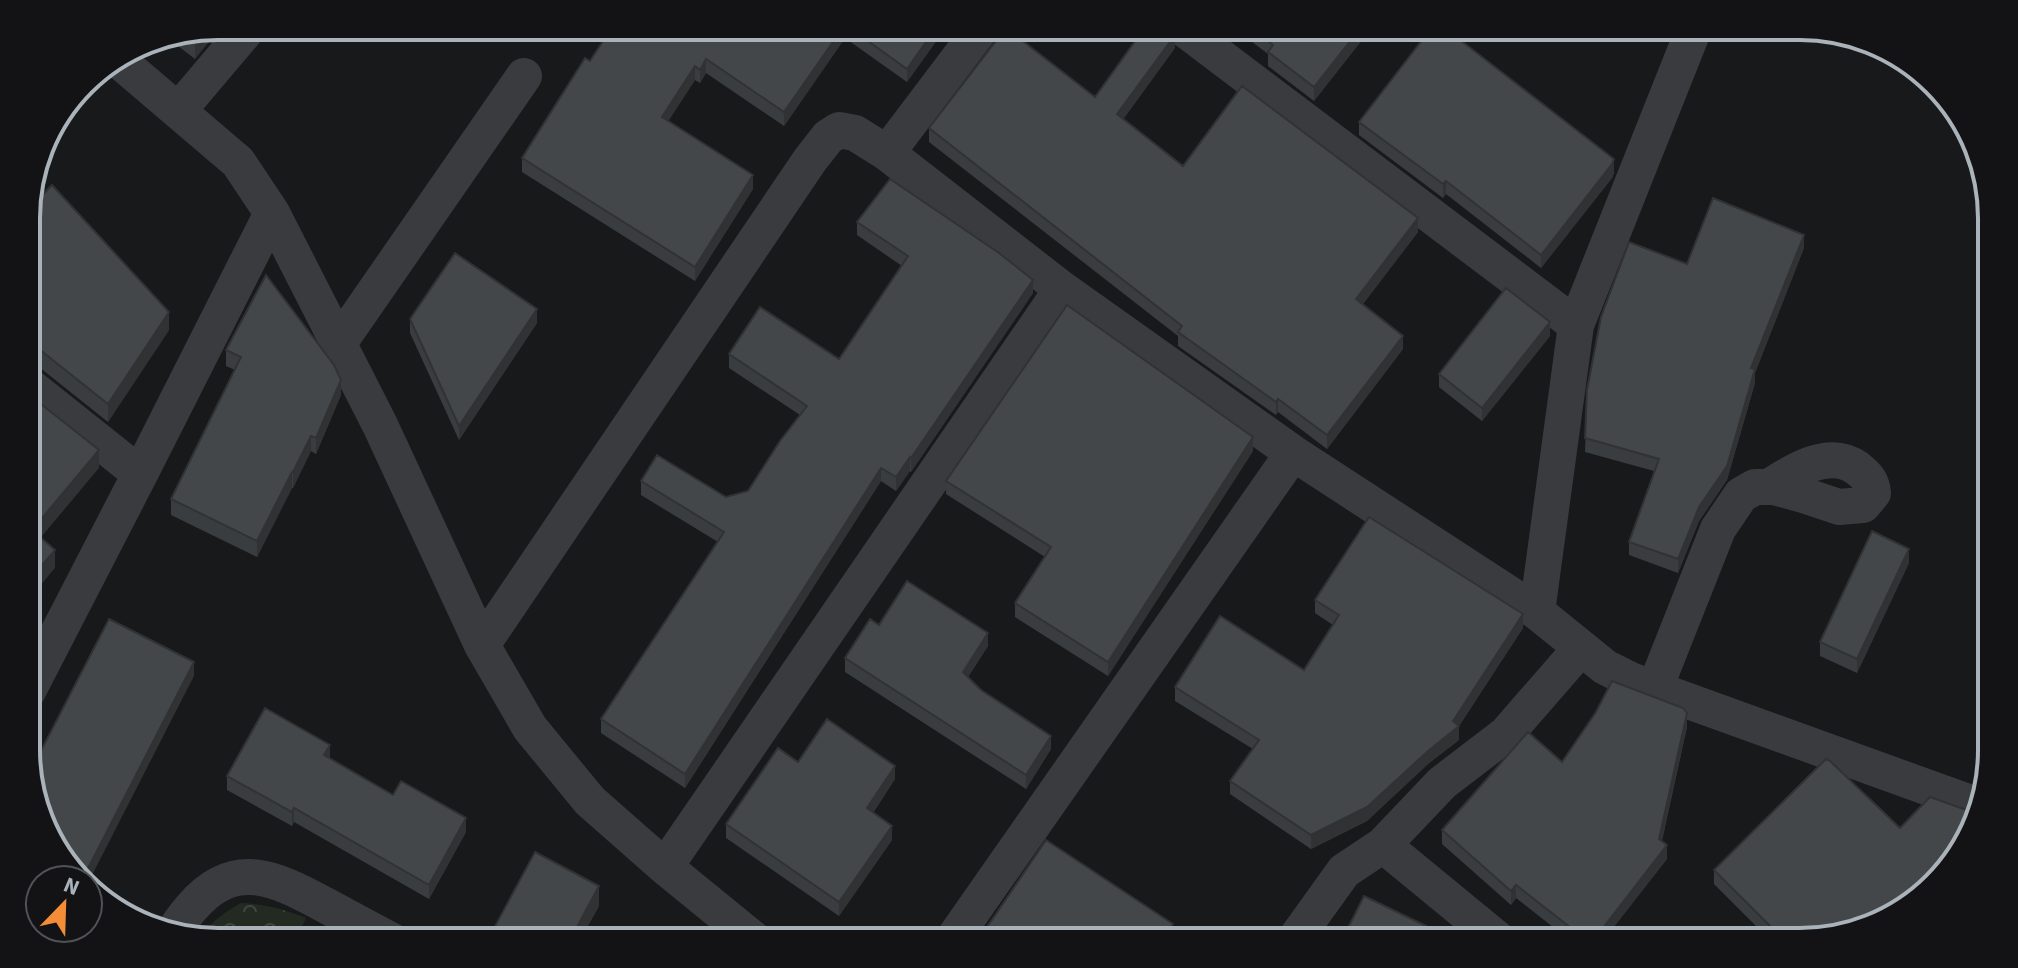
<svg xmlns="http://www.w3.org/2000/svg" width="2018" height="968" font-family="'Source Sans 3',sans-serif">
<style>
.park{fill:url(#park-crowns)}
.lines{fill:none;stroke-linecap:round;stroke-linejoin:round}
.street{stroke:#393b3f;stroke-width:36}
.wall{fill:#3a3d40}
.shaded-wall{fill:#303234}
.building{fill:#44474a;stroke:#303234;stroke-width:2}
.rim{fill:none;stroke:#aab2ba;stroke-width:4}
</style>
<defs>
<pattern id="park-crowns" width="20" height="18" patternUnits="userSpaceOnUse" patternTransform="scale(2)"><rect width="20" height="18" fill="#222a22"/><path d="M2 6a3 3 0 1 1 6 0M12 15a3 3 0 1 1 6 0" fill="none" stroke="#3f4640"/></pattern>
</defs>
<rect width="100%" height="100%" fill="#18191a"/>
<path class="park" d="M241,903C265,904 284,909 306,918L295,942H218L198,938C211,923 224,912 241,903Z
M317,926L345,942H309Z"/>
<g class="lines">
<path class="street" d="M1180,26L1576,325
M116,58L238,162L272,213L380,425L482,645L530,728L590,801L665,867L757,942
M178,111L250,26
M887,153L983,26
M339,343L524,76
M27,384L140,474
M1537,612L1576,325L1695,26
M482,645L810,160L828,137L839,130L855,133L887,153L1062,289L1293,453L1537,612L1605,667L1633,681L1979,806
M1655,688L1718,529L1741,495L1755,487H1774L1800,494L1839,507L1863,505L1873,493C1872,481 1867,476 1857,468C1829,448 1793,471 1769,487
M28,691L140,474L272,213
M1383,845L1501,942
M665,867L1062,289
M174,932C179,922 185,915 192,907C236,856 278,880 327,906C349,918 371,930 394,942
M951,942L1293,453
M1293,942L1344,871L1383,845L1442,783L1506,734L1580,649"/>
</g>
<path class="wall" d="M218,26L195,59L165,36Z
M799,26H947L907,82L845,38L784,126L706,73L700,83L695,80L668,121L753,189L695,281L522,172V158L590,61L795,32Z
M1231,26H1373L1314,101L1268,66V54Z
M1175,48L1123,119L1183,166L1418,232L1363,304L1403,349L1327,449L1278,412L1276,415L1178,346V336L929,142V128L1095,97Z
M1359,122L1614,173L1612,178L1541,268L1446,194L1443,198L1359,135Z
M26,212L169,330L108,422L39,367L31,363L27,364Z
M857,222L1033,293L911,472L910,471L896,491L881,481L685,788L601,733V719L718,542L641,495V481L726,497L748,491L800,415L729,368V354L839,359L902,266L857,235Z
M1804,248L1755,373V383L1727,480L1699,521L1678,573L1629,555V542L1654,471L1585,452L1587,390L1687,264Z
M410,319L537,323L459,440L410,333Z
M1550,336L1482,421L1439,387V374Z
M226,350L341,395L316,454L311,451L293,488H292L257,557L171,515V499L235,370L226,366Z
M1253,451L1108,676L1015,617V603L1045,557L946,494V481Z
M1909,563L1857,673L1820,656V642Z
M1315,600L1523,628L1459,726V740L1428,764L1367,821L1311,849L1230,794V781L1253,749L1175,701V687L1304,670L1333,625L1315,613Z
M879,625L988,646L968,677L981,690L1051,749L1026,789L845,672V658Z
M1687,727L1662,841L1667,859L1602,942H1572L1516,898L1511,905L1442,844V830L1562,762Z
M330,758L393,795L466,832L429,899L294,822L292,826L227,790V776Z
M798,762L895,779L873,813L892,840L839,916L726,838V824Z
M1900,828L1812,942H1772L1714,884V870Z
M599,906L579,942H492V932Z"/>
<path class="shaded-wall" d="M218,26H222L195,59V39L204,29Z
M844,26H845V38L784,126V112Z
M937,26H947L907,82V69Z
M1362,26H1373L1314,101V87Z
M1175,35V48L1117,128V114Z
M706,59V73L700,83V70Z
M695,66V80L662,131V117Z
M1614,159V173L1612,178L1541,268V255Z
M753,175V189L695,281V267Z
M1446,181V194L1443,198V184Z
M1418,218V232L1356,313V299Z
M1804,235V248L1755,373V383L1727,480L1699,521L1678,573V559L1751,368Z
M1033,280V293L911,472V458Z
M537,309V323L459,440V426Z
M169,312V330L108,422V404Z
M1550,322V336L1482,421V408Z
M1403,336V349L1327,449V435Z
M341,380V395L316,454V438Z
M1278,399V412L1276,415V402Z
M311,436V451L293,488V472Z
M1253,437V451L1108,676V662Z
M99,450V468L32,548V530Z
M910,457V471L896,491V477Z
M881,468V481L685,788V774Z
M292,472V488L257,557V541Z
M1909,549V563L1857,673V659Z
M55,550V568L27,601V583Z
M1523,614V628L1459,726V740L1428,764L1367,821L1311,849V835L1453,721Z
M988,633V646L963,685V672Z
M194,662V676L88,883V880H82Z
M1687,713V727L1659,853V839Z
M1051,736V749L1026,789V775Z
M330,745V759L324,755Z
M895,766V779L867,822V808Z
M294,808V822L292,826V812Z
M466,818V832L429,899V885Z
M892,826V840L839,916V902Z
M1667,845V859L1602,942H1592Z
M1516,885V898L1511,905V891Z
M599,886V906L579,942H569Z
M1173,924V942H1161Z"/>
<path class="building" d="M613,26H786L795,32L799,26H844L784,112L706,59L700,70L695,66L662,117L753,175L695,267L522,158L585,58L590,61Z
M847,26H937L907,69Z
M1146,26H1166L1175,35L1117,114L1183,166L1242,86L1418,218L1356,299L1403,336L1327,435L1278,399L1276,402L1178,332L1182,326L929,128L1006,28L1095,97Z
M1249,26H1362L1314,87L1268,52L1273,45Z
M1433,26H1442L1614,159L1612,164L1541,255L1446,181L1443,184L1359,122Z
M204,29L195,39L186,32Z
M890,179L999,253L1033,280L911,458L910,457L896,477L881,468L685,774L601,719L724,532L641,481L657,455L726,497L748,491L780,441L807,406L729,354L760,307L839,359L908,256L857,222Z
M52,185L169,312L108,404L39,349L31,345L27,346L26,212Z
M1713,198L1804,235L1751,368L1755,369L1727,466L1699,507L1678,559L1629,542L1659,459L1585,438L1587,390L1601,317L1629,242L1687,264Z
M455,253L537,309L459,426L410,319Z
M266,275L334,365L341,380L316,438L311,436L293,472H292L257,541L171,499L241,357L226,350Z
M1506,288L1550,322L1482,408L1439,374Z
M1067,305L1253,437L1108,662L1015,603L1051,547L946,481Z
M27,393L99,450L32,530L55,550L27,583Z
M1369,517L1523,614L1453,721L1459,726L1428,751L1367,807L1311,835L1230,781L1259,740L1175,687L1220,616L1304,670L1339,615L1315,600Z
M1872,531L1909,549L1857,659L1820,642Z
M907,581L988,633L963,672L981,690L1051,736L1026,775L845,658L870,619L879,625Z
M109,619L194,662L82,880L65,867L28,776Z
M1612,681L1683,708L1687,713L1659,839L1667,845L1592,942H1589L1516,885L1511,891L1442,830L1528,732L1562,762L1596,712Z
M265,708L330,745L324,755L393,795L401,781L466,818L429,885L294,808L292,812L227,776Z
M827,719L895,766L867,808L892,826L839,902L726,824L778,748L798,762Z
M1826,759L1830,761L1900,828L1930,797L1972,812L1978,813L1972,835L1907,909L1812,942H1786L1714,870Z
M1046,840L1173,924L1161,942H977Z
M535,852L599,886L569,942H510L492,932Z
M1364,896L1453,939L1451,942H1341Z"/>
<path d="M0 0H2018V968H0ZM218 40H1800A178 178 0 0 1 1978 218V750A178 178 0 0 1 1800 928H218A178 178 0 0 1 40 750V218A178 178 0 0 1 218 40Z" fill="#131315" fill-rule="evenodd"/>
<path class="rim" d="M218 40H1800A178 178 0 0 1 1978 218V750A178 178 0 0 1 1800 928H218A178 178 0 0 1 40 750V218A178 178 0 0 1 218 40Z"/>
<g transform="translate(64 904) rotate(23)"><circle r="38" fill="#131315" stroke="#4f5357" stroke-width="2"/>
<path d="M0-6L14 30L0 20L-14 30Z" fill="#f38d38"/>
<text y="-12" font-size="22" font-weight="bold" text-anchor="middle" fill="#aab2ba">N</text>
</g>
</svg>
